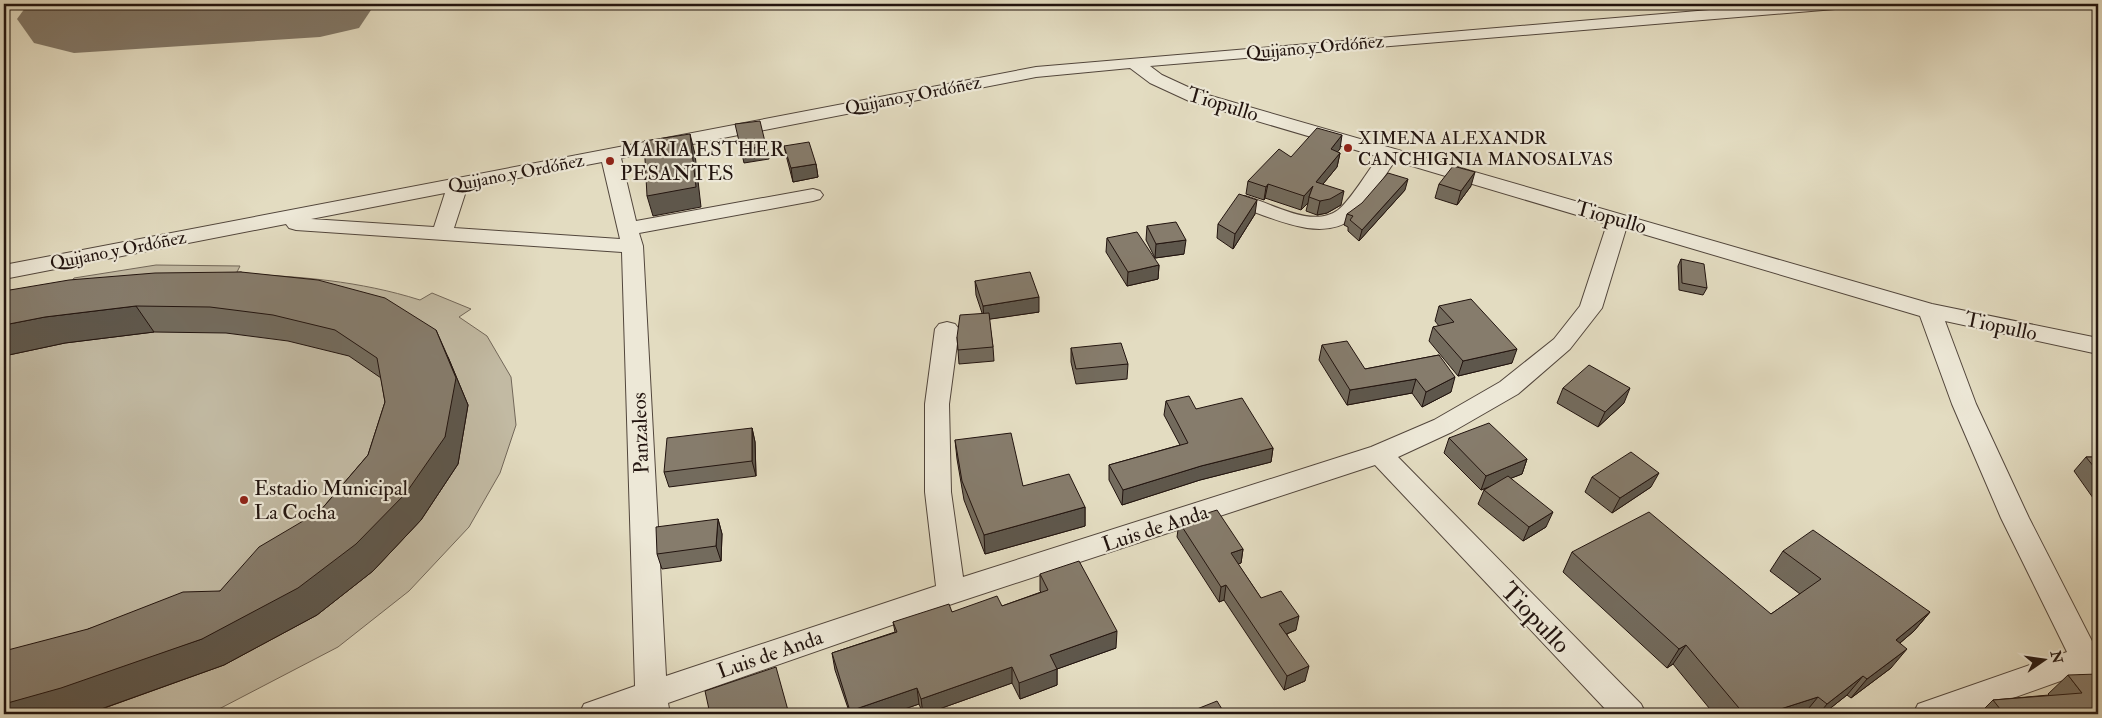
<svg xmlns="http://www.w3.org/2000/svg" width="2102" height="718" font-family="'IM FELL Double Pica',serif">
<style>
.green{fill:#c2baa3;stroke:#726759}
.lines{fill:none;stroke-linecap:round;stroke-linejoin:round}
.runway{fill:#827868;fill-rule:evenodd}
.minor-casing{stroke:#52463c;stroke-width:2}
.minor{fill:#ede8d7;fill-rule:evenodd}
.wall{fill:#736b5d;stroke:#22140f}
.shaded-wall{fill:#5e574c;stroke:#22140f}
.building{fill:#867c6c;stroke:#22140f}
.poi-dot{fill:#8f2418;stroke:#ede8d7;stroke-width:2}
.labels{text-anchor:middle;stroke-width:4.5;stroke-linejoin:round;paint-order:stroke}
.far-street-label{font-size:18px;fill:#22140f;stroke:#ede8d7}
.far-poi-label{font-size:18px;fill:#22140f;stroke:#ede8d7;text-anchor:start}
.street-label{font-size:21px;fill:#22140f;stroke:#ede8d7}
.poi-label{font-size:21px;fill:#22140f;stroke:#ede8d7;text-anchor:start}
.near-street-label{font-size:25px;fill:#22140f;stroke:#ede8d7}
</style>
<rect width="100%" height="100%" fill="#e3dcc1"/>
<filter id="stains"><feTurbulence type="fractalNoise" baseFrequency=".004" numOctaves="4"/><feColorMatrix values="0 0 0 0 .2 0 0 0 0 .09 0 0 0 0 .02 0 0 0 .5 -.17"/></filter>
<radialGradient id="worn" r=".72"><stop offset=".6" stop-color="#630" stop-opacity="0"/><stop offset="1" stop-color="#630" stop-opacity=".3"/></radialGradient>
<path class="green" d="M156,265L240,266L236,274C299,276 360,281 420,300L432,293L471,309L459,317L487,336L511,377L516,425L500,473L469,527L409,591L338,647L219,709L207,714H4V299L68,286L74,278Z"/>
<g class="lines">
<path class="runway" d="M28,4H375L359,28L320,37L74,53L34,43L17,19Z"/>
<defs>
<path id="minor" d="M1781,4H1843L1835,9L1150,66L1162,75L1201,93L1932,304L2098,338V354L1945,321L1976,404L2029,518L2094,645H2098V685L2087,681L2080,674L1968,714H1913L1918,704L2067,652L2001,518L1952,404L1920,316L1626,229L1602,308L1570,349L1518,394L1452,432L1398,457L1641,704L1646,714H1610L1375,465L955,603L668,703L670,714H579L584,704L635,686L622,252L296,230L289,228L286,224L4,279V265L1036,67ZM1130,68L1150,83L1189,101L1379,157C1368,170 1351,200 1338,210C1312,229 1272,203 1245,196L1238,198L1235,202L1238,206C1271,217 1321,244 1353,218C1366,207 1384,176 1395,161L1607,224L1580,306L1554,339L1500,382L1434,420L1371,447L963,577L951,492L949,404L959,329L955,324L947,322L939,324L935,329L925,404V492L936,586L666,676L643,246L639,233L813,201L820,199L823,195L820,191L813,189L636,221L621,158L1036,77ZM602,162L620,239L454,228L467,188ZM445,193L434,227L311,219Z"/>
</defs>
<use href="#minor" class="minor-casing"/>
<use href="#minor" class="minor"/>
</g>
<path class="wall" d="M784,146L816,164L818,177L793,182L787,159Z
M1340,149L1337,152L1340,153L1337,167L1323,184L1341,205L1327,213L1317,215L1306,211L1308,203L1301,210L1265,198L1264,200L1246,194L1248,181L1291,157Z
M1439,184L1471,186L1457,205L1435,198Z
M1405,190L1359,241L1348,231V227L1344,225L1347,214Z
M1255,214L1233,249L1217,238L1218,224Z
M1147,226L1184,254L1155,258L1146,240Z
M1107,238L1159,265L1158,279L1127,286L1106,252Z
M1681,259L1707,288L1703,295L1679,290L1678,266Z
M241,272L448,357L468,405L458,464L421,520L373,571L317,615L224,665L88,714H4L88,629L220,591L320,511L368,455L385,402L381,378L349,356L288,341L226,333L154,332L65,343L4,356V291Z
M975,281L1039,312L989,319L993,347L994,361L959,364L957,337L982,313L976,295Z
M1439,306L1512,363L1458,376L1429,341L1433,327L1439,326L1435,321Z
M1322,345L1365,369L1439,355L1451,392L1422,407L1412,393L1347,405L1319,360Z
M1071,348L1128,364L1127,379L1076,384L1071,362Z
M1563,388L1624,403L1598,427L1557,403Z
M1166,401L1196,409L1273,448L1271,462L1200,480L1122,505L1109,480V465L1180,445L1164,415Z
M752,428L755,442L756,476L669,487L664,472Z
M1449,438L1527,459L1522,474L1511,478L1546,527L1523,541L1478,504L1484,490L1487,488L1481,490L1444,453Z
M955,440L1023,486L1085,507V526L985,554L964,500L957,459Z
M2086,457H2098V505L2074,471Z
M1592,477L1651,487L1612,513L1585,492Z
M718,519L722,534L721,561L662,569L657,554Z
M1179,522L1243,549L1241,563L1238,564L1261,598L1296,630L1287,634L1305,681L1284,690L1224,600L1219,602L1177,537Z
M1783,551L1930,612L1914,631L1900,643L1891,668L1851,698L1847,695L1823,714H1714L1673,664L1667,668L1563,572L1572,552L1771,614L1800,594L1770,571Z
M1040,574L1116,648L1057,669V685L1020,699L1012,683L925,714H923L919,704L890,714H850L835,670L832,653L895,632L893,622L952,612L1002,606L1041,592L1040,591Z
M2068,675L2098,714H1979L1993,700L2049,695L2048,694Z"/>
<path class="shaded-wall" d="M690,134L695,154L701,207L653,216L647,196Z
M1342,135L1340,149L1328,163L1331,149Z
M766,146L769,159L744,163L741,150Z
M1340,153L1337,167L1314,195L1316,182Z
M816,164L818,177L793,182L791,168Z
M1475,172L1471,186L1457,205L1461,191Z
M1408,179L1405,190L1359,241L1362,230Z
M1268,184L1265,198L1264,200L1266,187Z
M1313,186L1309,197L1308,203L1301,210L1304,196Z
M1344,191L1341,205L1327,213L1317,215L1320,201Z
M1257,200L1255,214L1233,249L1235,234Z
M1186,240L1184,254L1155,258L1156,244Z
M1159,265L1158,279L1127,286L1128,272Z
M1039,297V312L984,320L983,306Z
M136,306L154,332L65,343L4,356V325L45,317Z
M436,330L448,357L468,405L458,464L421,520L373,571L317,615L224,665L87,714H4V704L202,639L445,437Z
M1517,349L1512,363L1458,376L1463,361Z
M1455,377L1451,392L1422,407L1426,392Z
M1416,379L1412,393L1347,405L1350,390Z
M1630,388L1624,403L1598,427L1605,412Z
M752,428L755,442L756,476L752,461Z
M1273,448L1271,462L1200,480L1122,505L1123,490L1201,466Z
M1527,459L1522,474L1481,490L1486,476Z
M1659,473L1651,487L1612,513L1620,498Z
M1085,507V526L985,554L984,535Z
M1553,512L1546,527L1523,541L1529,527Z
M718,519L722,534L721,561L716,546Z
M1243,549L1241,563L1228,568L1231,553Z
M1226,585L1224,600L1219,602L1221,587Z
M1930,612L1914,631L1880,660L1896,640Z
M1299,616L1296,630L1276,638L1279,624Z
M1117,631L1116,648L1057,669V685L1020,699L1019,683L1050,655Z
M1686,645L1673,664L1667,668L1679,649Z
M1907,649L1891,668L1851,698L1867,679Z
M1309,666L1305,681L1284,690L1287,676Z
M1012,667V683L925,714H923L921,699Z
M1863,676L1847,695L1823,714H1819L1827,704Z
M917,688L919,704L890,714H851L850,711Z
M1818,697L1804,714H1765Z
M743,710L744,714H729Z"/>
<path class="building" d="M760,121L766,146L741,150L735,124Z
M1317,128L1342,135L1331,149L1340,153L1316,182L1344,191L1330,199L1320,201L1309,197L1313,186L1304,196L1268,184L1266,187L1248,181L1279,149L1291,157Z
M690,134L696,187L647,196L644,141Z
M809,142L816,164L791,168L784,146Z
M1453,166L1475,172L1461,191L1439,184Z
M1388,173L1408,179L1362,230L1350,220L1353,216L1347,214L1362,203Z
M1239,194L1257,200L1235,234L1218,224Z
M1176,222L1186,240L1156,244L1147,226Z
M1137,232L1159,265L1128,272L1107,238Z
M1681,259L1704,264L1707,288L1682,283Z
M241,272L318,280L385,298L436,330L456,378L445,437L406,493L356,544L298,588L202,639L61,688L4,704V651L88,629L183,592L220,591L259,547L320,511L368,455L385,402L377,358L335,330L273,315L210,307L136,306L45,317L4,325V291L69,280L155,273Z
M1030,272L1039,297L983,306L975,281Z
M1471,299L1517,349L1463,361L1433,327L1454,322L1439,306Z
M989,313L993,347L958,350L957,337L960,315Z
M1347,341L1365,369L1439,355L1455,377L1426,392L1416,379L1350,390L1322,345Z
M1121,343L1128,364L1076,369L1071,348Z
M1589,365L1630,388L1605,412L1563,388Z
M1189,396L1196,409L1242,398L1273,448L1201,466L1123,490L1109,465L1188,443L1166,401Z
M1489,423L1527,459L1486,476L1449,438Z
M752,428V461L664,472L667,438Z
M1011,433L1023,486L1069,474L1085,507L984,535L962,481L955,440Z
M1631,452L1659,473L1620,498L1592,477Z
M2086,457H2098V472Z
M1508,476L1553,512L1529,527L1484,490Z
M1217,510L1243,549L1231,553L1261,598L1281,591L1299,616L1279,624L1309,666L1287,676L1226,585L1221,587L1179,522Z
M1649,512L1771,614L1821,579L1783,551L1813,530L1930,612L1896,640L1907,649L1867,679L1863,676L1827,704L1818,697L1765,714H1744L1686,645L1679,649L1572,552Z
M718,519L716,546L657,554L656,527Z
M1079,561L1117,631L1050,655L1057,669L1019,683L1012,667L921,699L917,688L850,711L832,653L897,632L893,622L949,604L952,612L997,596L1002,606L1048,590L1040,574Z
M776,667L789,714H744L743,710L729,714H710L705,691Z
M2098,674V714H2004L1993,700L2082,693L2068,675Z
M1217,701L1225,714H1194L1192,711Z"/>
<g class="poi-dot">
<circle cx="1348" cy="148" r="5"/>
<circle cx="610" cy="161" r="5"/>
<circle cx="244" cy="500" r="5"/>
</g>
<g class="labels">
<g class="far-street-label">
<text transform="translate(1315 47) rotate(-5)" y="6">Quijano y Ordóñez</text>
<text transform="translate(913 95) rotate(-11)" y="6">Quijano y Ordóñez</text>
<text transform="translate(516 173) rotate(-11)" y="6">Quijano y Ordóñez</text>
<text transform="translate(118 250) rotate(-11)" y="6">Quijano y Ordóñez</text>
</g>
<g class="far-poi-label">
<text x="1358" y="144">XIMENA ALEXANDR<tspan x="1358" dy="21">CANCHIGNIA MANOSALVAS</tspan></text>
</g>
<g class="street-label">
<text transform="translate(1223 104) rotate(17)" y="7">Tiopullo</text>
<text transform="translate(1611 217) rotate(16)" y="7">Tiopullo</text>
<text transform="translate(2001 326) rotate(12)" y="7">Tiopullo</text>
<text transform="translate(640 433) rotate(-92)" y="7">Panzaleos</text>
<text transform="translate(1155 528) rotate(-18)" y="7">Luis de Anda</text>
<text transform="translate(770 654) rotate(-19)" y="7">Luis de Anda</text>
</g>
<g class="poi-label">
<text x="620" y="156">MARIA ESTHER<tspan x="620" dy="24">PESANTES</tspan></text>
<text x="254" y="495">Estadio Municipal<tspan x="254" dy="24">La Cocha</tspan></text>
</g>
<g class="near-street-label">
<text transform="translate(1536 617) rotate(46)" y="9">Tiopullo</text>
</g>
</g>
<rect width="2102" height="718" fill="none" stroke="#e3dcc1" stroke-width="20"/>
<rect x="5" y="5" width="2092" height="708" fill="none" stroke="#22140f" stroke-width="2.5"/>
<rect x="10" y="10" width="2082" height="698" fill="none" stroke="#22140f"/>
<g transform="translate(2044 660) rotate(77)" stroke="#ede8d7" stroke-width="4" paint-order="stroke">
<path d="M0-4L9 19L0 12L-9 19Z" fill="#22140f"/>
<text y="-8" font-size="14" font-weight="bold" text-anchor="middle" fill="#22140f">N</text>
</g>
<rect width="100%" height="100%" filter="url(#stains)"/>
<rect width="100%" height="100%" fill="url(#worn)"/>
</svg>
